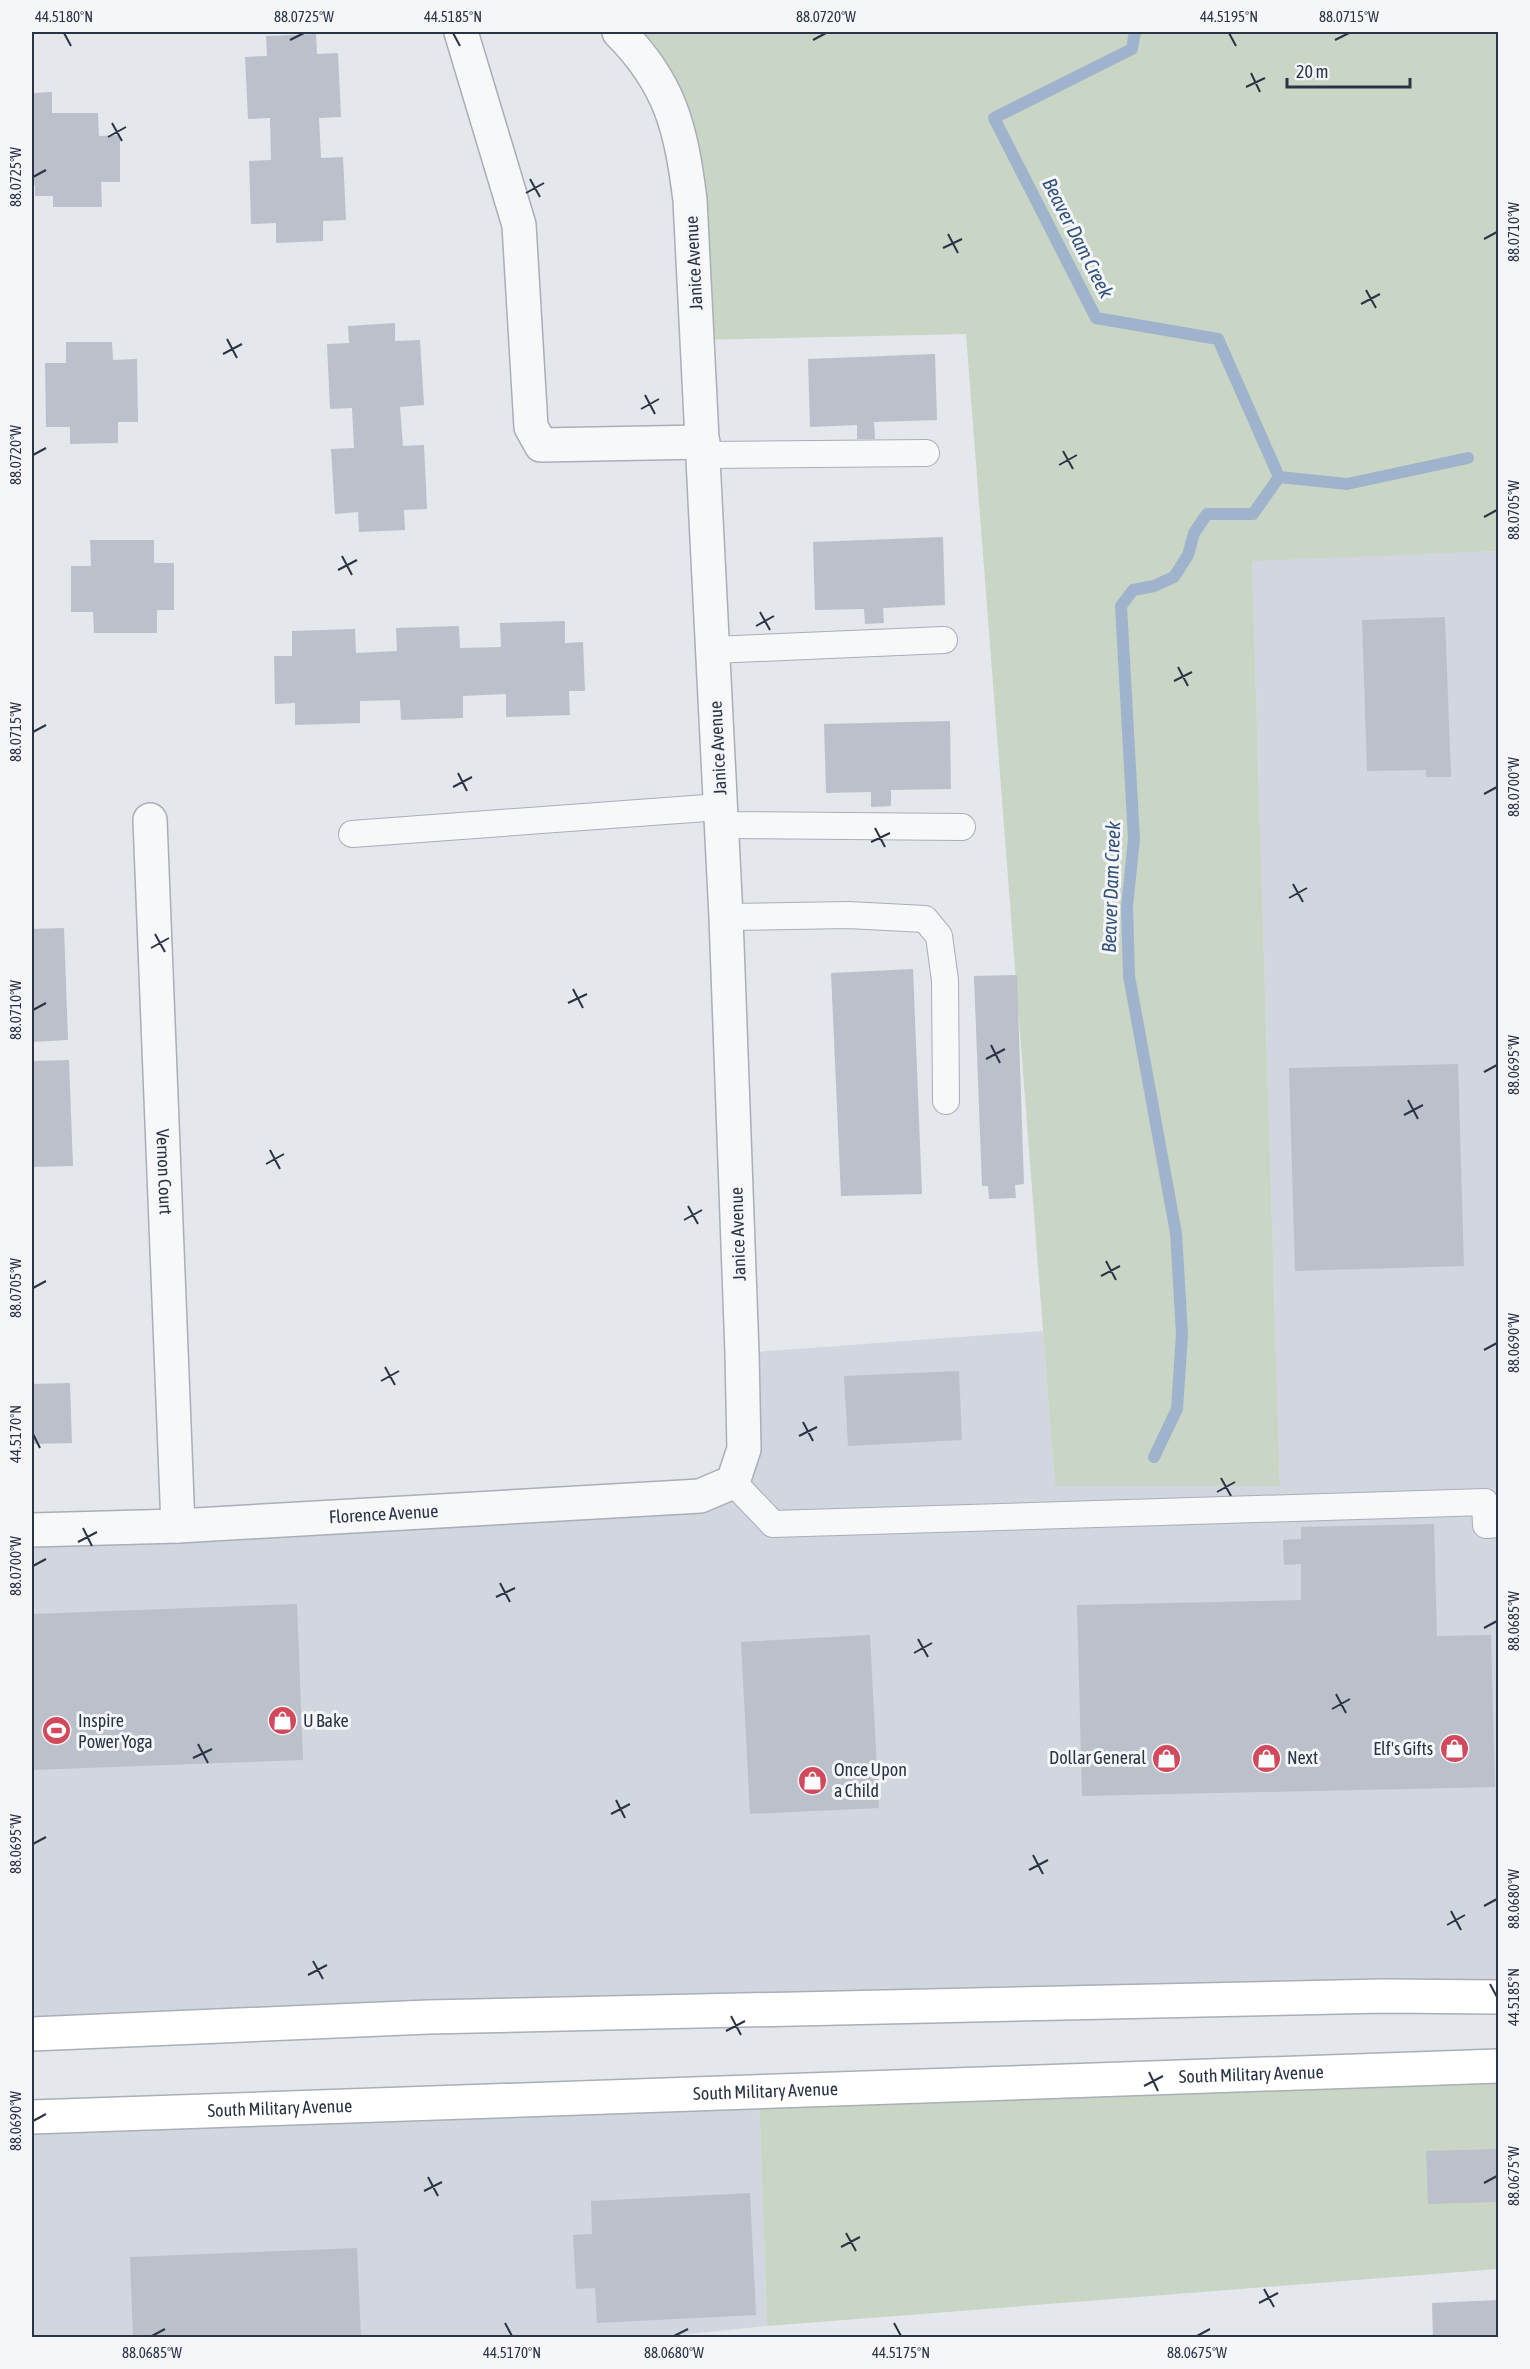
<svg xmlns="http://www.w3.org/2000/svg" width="1530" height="2369" font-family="'Asap Condensed',sans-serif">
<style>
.built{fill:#d2d6de}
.green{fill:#c9d6c5}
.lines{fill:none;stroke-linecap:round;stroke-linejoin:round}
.stream{stroke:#9fb4cc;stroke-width:12}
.building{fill:#bbc0ca}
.lane-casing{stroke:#a9aeb7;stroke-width:28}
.street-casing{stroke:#a9aeb7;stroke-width:36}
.secondary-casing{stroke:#a9aeb7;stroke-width:36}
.lane{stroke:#f7f8fa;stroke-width:26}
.street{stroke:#f7f8fa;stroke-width:33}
.secondary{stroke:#fff;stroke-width:33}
.ticks{fill:none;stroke:#2b3445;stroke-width:2}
.labels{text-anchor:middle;stroke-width:6;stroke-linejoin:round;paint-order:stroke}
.street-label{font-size:18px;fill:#2b3445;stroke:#f4f6f9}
.poi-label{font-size:18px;fill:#2b3445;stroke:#f4f6f9;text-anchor:start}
.water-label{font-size:20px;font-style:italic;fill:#34527a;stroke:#f4f6f9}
.neatline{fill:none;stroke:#2b3445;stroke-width:2}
.ticks-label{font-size:15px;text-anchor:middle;fill:#2b3445}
</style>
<rect width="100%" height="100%" fill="#e4e7ec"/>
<path class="built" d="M1498,551V1997L32,2034V1530L733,1482L742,1353L1043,1331L1055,1486L1280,1485L1252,560Z
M759,2092L767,2326L648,2338L32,2337V2117Z"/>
<path class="green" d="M645,32H1498V551L1252,561L1280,1486H1055L966,334L698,340L690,200L633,46Z
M1498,2066V2269L767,2326L759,2092Z"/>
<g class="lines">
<path class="stream" d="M1135,32L1132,49L994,118L1096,318L1218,339L1279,477
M1154,1457L1177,1409L1182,1334L1176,1233L1129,976L1127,907L1134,839L1121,606L1133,590L1154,586L1174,577L1188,555L1194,533L1207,514H1253L1279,477L1347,484L1468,458"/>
</g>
<path class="building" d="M316,34L317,54L338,53L341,117L319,118L321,158L343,157L346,220L323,221V241L276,243V223L251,224L249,161L271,160L270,118L248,119L245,57L267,56L266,36Z
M32,70L34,93L52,92V113H98L99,136L120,135V182H101L102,207H53V196H35V185H32Z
M395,323V341L420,340L424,405L400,407L403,446L424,445L427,509L404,510L405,530L359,532L358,512L335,514L331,449L354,448L352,408L330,409L327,344L349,343L348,326Z
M66,342H112L113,360L137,359L138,422H118V443L70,444V427H46L45,363H66Z
M935,354L937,420L874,422L875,439H857V425L810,427L808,359Z
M943,537L945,605L883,608L884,623L865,624L864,609L815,610L813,542Z
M90,540H154V563H174V610H157V633H94L93,612H71V566H91Z
M1445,617L1451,777H1426V770L1367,771L1362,620Z
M565,621V643L583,642L585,691H569L570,715L506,717V694L463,696V718L401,720L400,700L360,701V723L295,725V703L275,704L274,656H292V631L355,629L356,653L397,651L396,628L459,626L460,648L501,647L500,623Z
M950,721L951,789L891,790V806L871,807V792L826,793L824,724Z
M64,928L68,1040L32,1042V929Z
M913,969L922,1194L841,1196L831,973Z
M1017,975L1024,1184L1015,1185L1016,1198L989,1199L988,1186H982L974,976Z
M69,1060L73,1166L32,1167V1061Z
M1458,1064L1464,1266L1295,1271L1289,1068Z
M959,1371L962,1440L848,1446L844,1376Z
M70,1383L72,1443L32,1444V1384Z
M1434,1524L1437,1636L1491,1635L1495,1787L1082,1796L1077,1605L1301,1600V1564L1284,1565L1283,1540L1301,1539V1527Z
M297,1604L303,1760L32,1770V1614Z
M870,1635L879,1808L750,1814L741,1642Z
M1496,2149L1498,2202L1428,2204L1426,2151Z
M750,2193L756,2315L597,2323L595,2288L576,2289L573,2235L592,2234L591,2201Z
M357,2248L361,2338H133L130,2257Z
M1498,2300V2338H1433L1432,2303Z"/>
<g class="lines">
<defs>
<path id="lane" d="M704,455L926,453
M713,650L944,640
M721,825L962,827
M352,834L720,807
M726,917L848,915L925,919L939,936L945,980L946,1101
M733,1482L773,1524L1485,1502L1486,1525L1498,1524"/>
<g id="street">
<path d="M461,32L519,225L531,427L541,445L703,442"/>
<path id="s1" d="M150,820L178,1526"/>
<path id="s2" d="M32,1530L178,1526L700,1496L733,1482L744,1449L742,1353L726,917L690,200C681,129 671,84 619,32"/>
</g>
<g id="secondary">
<path d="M32,2034L428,2017L1383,1996L1498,1997"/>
<path id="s3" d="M32,2117L1498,2066"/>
</g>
</defs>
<use href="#lane" class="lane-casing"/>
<use href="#street" class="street-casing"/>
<use href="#secondary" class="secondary-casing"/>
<use href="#lane" class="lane"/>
<use href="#street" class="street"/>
<use href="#secondary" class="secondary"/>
</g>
<path class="ticks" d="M64,33L71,46M453,33L460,46M1229,33L1236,46M290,40L304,33M813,40L826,33M1335,40L1349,33M1251,73L1260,92M1246,87L1265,78M112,123L122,141M108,137L126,127M33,177L46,170M530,179L540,197M526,193L544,183M948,234L958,253M1484,239L1497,232M943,248L962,239M1366,290L1376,308M1361,304L1380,294M227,339L237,358M223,354L242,344M645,395L655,414M641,409L659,399M1063,451L1073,469M33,455L46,448M1059,465L1077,455M1484,517L1497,510M342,556L352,575M338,570L357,560M760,612L770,630M756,626L774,616M1178,667L1188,686M1174,681L1192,672M33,732L46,725M458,773L467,791M453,787L472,777M1484,794L1497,787M875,828L885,847M871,842L890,833M1293,884L1303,902M1289,898L1307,888M155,934L165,952M151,948L169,938M573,989L583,1008M568,1003L587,994M33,1010L46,1003M991,1045L1000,1063M986,1059L1005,1049M1484,1072L1497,1065M1408,1100L1418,1119M1404,1115L1423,1105M270,1150L280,1169M266,1164L284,1154M688,1206L698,1224M684,1220L702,1210M1106,1261L1116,1280M1101,1276L1120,1266M33,1288L46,1281M1484,1350L1497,1343M385,1367L395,1385M381,1381L399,1371M803,1422L813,1441M33,1434L40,1448M799,1436L817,1427M1221,1478L1231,1496M1217,1492L1235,1482M83,1528L92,1546M78,1542L97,1532M33,1566L46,1559M500,1583L510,1602M496,1597L515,1588M1484,1628L1497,1621M918,1639L928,1657M914,1653L932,1643M1336,1694L1346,1713M1332,1709L1350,1699M198,1744L208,1763M193,1758L212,1749M616,1800L625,1818M611,1814L630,1804M33,1844L46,1837M1033,1855L1043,1874M1029,1870L1048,1860M1484,1906L1497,1899M1451,1911L1461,1930M1447,1925L1465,1915M313,1961L323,1979M308,1975L327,1965M1490,1984L1497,1997M731,2016L741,2035M726,2031L745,2021M1149,2072L1158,2091M1144,2086L1163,2076M33,2121L46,2114M428,2177L438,2196M1484,2183L1497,2176M424,2191L442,2182M846,2233L856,2251M841,2247L860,2237M1264,2289L1274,2307M1259,2303L1278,2293M505,2323L512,2336M894,2323L901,2336M152,2336L165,2329M674,2336L688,2329M1197,2336L1210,2329"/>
<defs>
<symbol id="shop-disc" viewBox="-11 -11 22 22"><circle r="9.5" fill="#d1495b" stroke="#f4f6f9"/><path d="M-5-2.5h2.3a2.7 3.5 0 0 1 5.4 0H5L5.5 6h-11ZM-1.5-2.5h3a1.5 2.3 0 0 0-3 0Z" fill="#fff"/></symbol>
<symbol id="stadium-disc" viewBox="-11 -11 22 22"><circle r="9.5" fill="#d1495b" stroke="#f4f6f9"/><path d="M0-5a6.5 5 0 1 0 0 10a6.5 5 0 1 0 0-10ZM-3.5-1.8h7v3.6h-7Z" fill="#fff"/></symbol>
</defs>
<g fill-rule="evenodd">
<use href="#shop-disc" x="266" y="1704" width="33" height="33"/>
<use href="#stadium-disc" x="40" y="1714" width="33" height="33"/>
<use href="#shop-disc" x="1438" y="1732" width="33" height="33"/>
<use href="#shop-disc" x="1150" y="1742" width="33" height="33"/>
<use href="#shop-disc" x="1250" y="1742" width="33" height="33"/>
<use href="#shop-disc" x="796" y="1764" width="33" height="33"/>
</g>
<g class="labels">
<g class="street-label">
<text transform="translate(694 263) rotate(-93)" y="6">Janice Avenue</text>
<text transform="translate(718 748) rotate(-93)" y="6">Janice Avenue</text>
<text dy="6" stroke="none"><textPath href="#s1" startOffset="352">Vernon Court</textPath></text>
<text transform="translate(738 1234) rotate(-92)" y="6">Janice Avenue</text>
<text dy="6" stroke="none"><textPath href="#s2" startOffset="352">Florence Avenue</textPath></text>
<text dy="6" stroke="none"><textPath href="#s3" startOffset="1220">South Military Avenue</textPath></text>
<text dy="6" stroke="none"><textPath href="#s3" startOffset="734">South Military Avenue</textPath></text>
<text dy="6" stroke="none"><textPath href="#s3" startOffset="248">South Military Avenue</textPath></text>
</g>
<g class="poi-label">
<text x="78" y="1727">Inspire<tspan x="78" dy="21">Power Yoga</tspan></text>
<text x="303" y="1727">U Bake</text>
<text x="1433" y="1755" text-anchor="end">Elf's Gifts</text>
<text x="1146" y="1764" text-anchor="end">Dollar General</text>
<text x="1287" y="1764">Next</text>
<text x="834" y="1776">Once Upon<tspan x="834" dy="21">a Child</tspan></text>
</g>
<g class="water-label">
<text transform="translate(1078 238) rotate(63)" y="7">Beaver Dam Creek</text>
<text transform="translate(1111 887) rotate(-88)" y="7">Beaver Dam Creek</text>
</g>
</g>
<rect width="1530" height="2369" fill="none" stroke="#f4f6f9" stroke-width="66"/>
<path d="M1287 78v9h123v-9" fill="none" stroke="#2b3445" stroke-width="3"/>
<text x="1296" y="78" font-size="18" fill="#2b3445" stroke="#f4f6f9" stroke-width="4.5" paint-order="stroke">20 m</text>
<rect x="33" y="33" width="1464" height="2303" class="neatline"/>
<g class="ticks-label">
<text x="64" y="22">44.5180°N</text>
<text x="304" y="22">88.0725°W</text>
<text x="453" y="22">44.5185°N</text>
<text x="826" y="22">88.0720°W</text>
<text x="1229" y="22">44.5195°N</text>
<text x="1349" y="22">88.0715°W</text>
<text transform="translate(16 177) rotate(-90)" y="5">88.0725°W</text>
<text transform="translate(1514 232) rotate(-90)" y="5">88.0710°W</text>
<text transform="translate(16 455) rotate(-90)" y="5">88.0720°W</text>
<text transform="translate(1514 510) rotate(-90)" y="5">88.0705°W</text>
<text transform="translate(16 732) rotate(-90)" y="5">88.0715°W</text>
<text transform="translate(1514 787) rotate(-90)" y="5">88.0700°W</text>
<text transform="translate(16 1010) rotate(-90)" y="5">88.0710°W</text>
<text transform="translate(1514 1065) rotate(-90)" y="5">88.0695°W</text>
<text transform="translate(16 1288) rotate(-90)" y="5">88.0705°W</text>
<text transform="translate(1514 1343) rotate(-90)" y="5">88.0690°W</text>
<text transform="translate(16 1434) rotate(-90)" y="5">44.5170°N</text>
<text transform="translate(16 1566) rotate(-90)" y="5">88.0700°W</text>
<text transform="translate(1514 1621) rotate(-90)" y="5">88.0685°W</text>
<text transform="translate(16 1844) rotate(-90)" y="5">88.0695°W</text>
<text transform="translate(1514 1899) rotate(-90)" y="5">88.0680°W</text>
<text transform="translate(1514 1997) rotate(-90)" y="5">44.5185°N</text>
<text transform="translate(16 2121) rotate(-90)" y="5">88.0690°W</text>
<text transform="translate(1514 2176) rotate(-90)" y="5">88.0675°W</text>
<text x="152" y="2358">88.0685°W</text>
<text x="512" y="2358">44.5170°N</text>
<text x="674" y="2358">88.0680°W</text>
<text x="901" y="2358">44.5175°N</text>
<text x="1197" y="2358">88.0675°W</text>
</g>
</svg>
